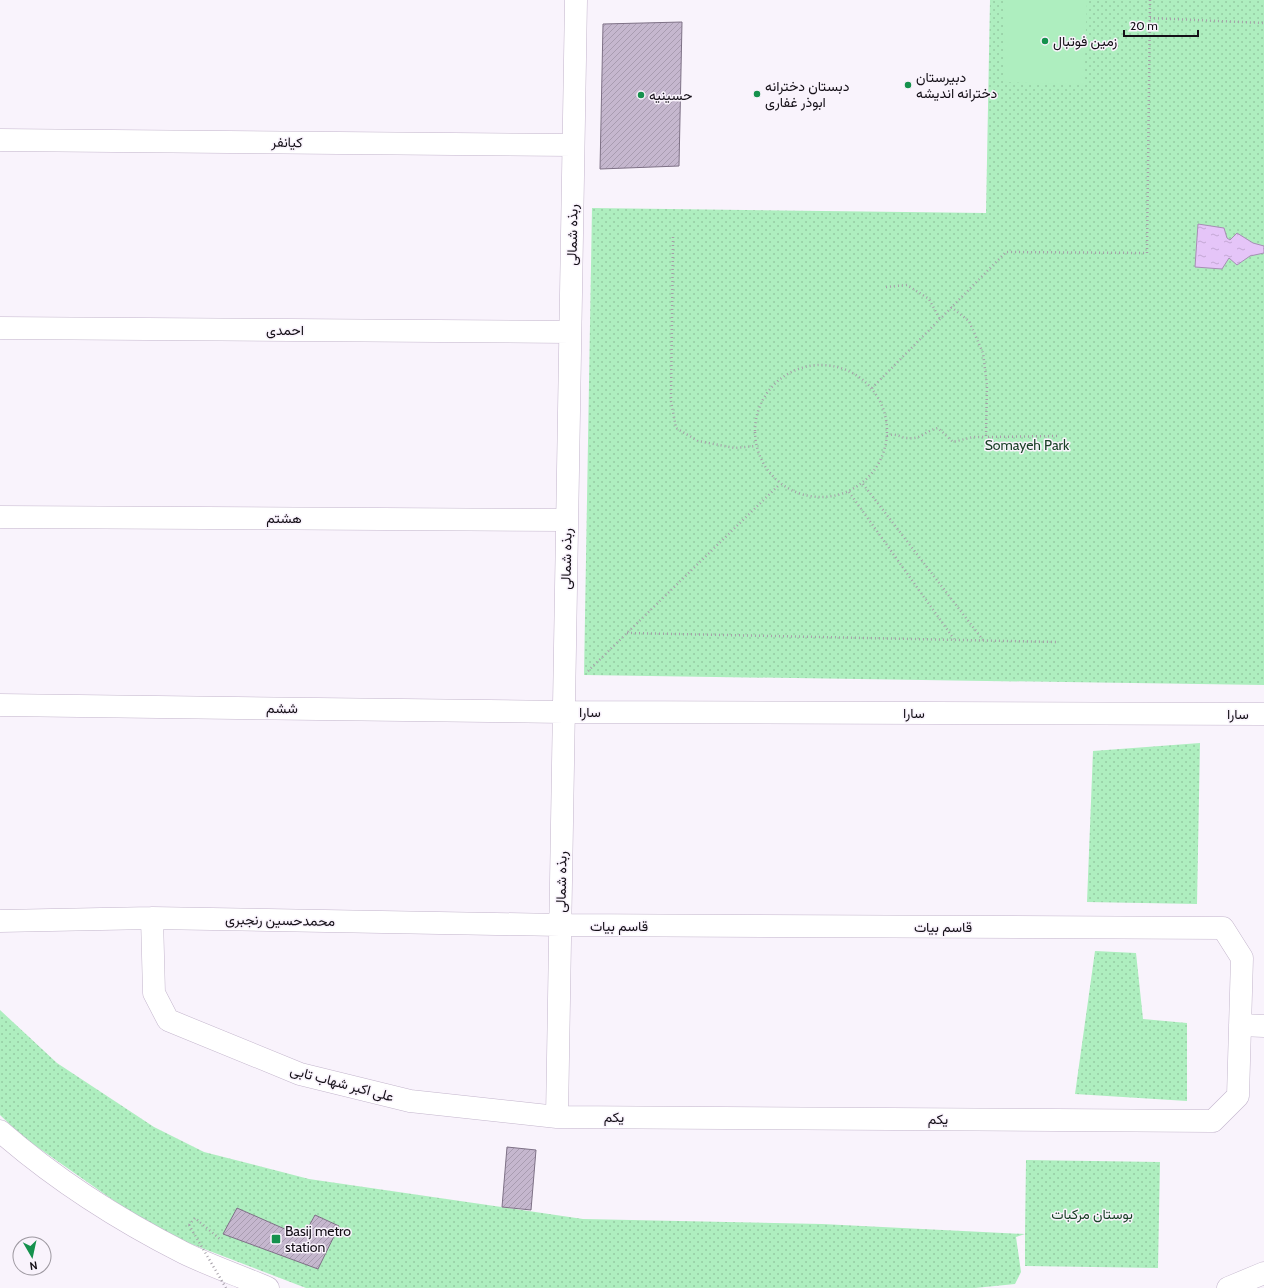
<svg xmlns="http://www.w3.org/2000/svg" width="1264" height="1288" font-family="Cabin,Vazirmatn,sans-serif">
<style>
.grass{fill:url(#grass-dots)}
.pitch{fill:#aeeebf}
.water{fill:url(#water-ripples);stroke:#a68eb4}
.building{fill:url(#building-hatch);stroke:#7e7186}
.lines{fill:none;stroke-linecap:round;stroke-linejoin:round}
.minor-casing{stroke:#c3b5cc;stroke-width:23}
.trunk-casing{stroke:#c3b5cc;stroke-width:23}
.path{stroke:#a59fa8;stroke-width:2.5;stroke-dasharray:1 3;stroke-linecap:butt}
.minor{stroke:#fff;stroke-width:22}
.trunk{stroke:#fff;stroke-width:22}
.path-bridge{stroke:#a59fa8;stroke-width:2.5;stroke-dasharray:1 3;stroke-linecap:butt}
.poi-dot{fill:#15914d;stroke:#f9f3fc;stroke-width:1.5}
.labels{text-anchor:middle;stroke-width:3;stroke-linejoin:round;paint-order:stroke}
.poi-label{font-size:14px;fill:#140f17;stroke:#f9f3fc;text-anchor:start}
.street-label{font-size:14px;fill:#140f17;stroke:#f9f3fc}
.park-label{font-size:14px;fill:#1a4127;stroke:#f9f3fc}
</style>
<defs>
<pattern id="grass-dots" width="8" height="8" patternUnits="userSpaceOnUse"><rect width="8" height="8" fill="#aeeebf"/><path d="M2 2h.1M6 6h.1" fill="none" stroke="#95cba3" stroke-width="1.8" stroke-linecap="round"/></pattern>
<pattern id="water-ripples" width="26" height="14" patternUnits="userSpaceOnUse"><rect width="26" height="14" fill="#e5c5f8"/><path d="M2 4q2-2 4 0t4 0M15 11q2-2 4 0t4 0" fill="none" stroke="#c4a8d4"/></pattern>
<pattern id="building-hatch" width="6" height="6" patternUnits="userSpaceOnUse"><rect width="6" height="6" fill="#c5b7ce"/><path d="M-1 1l2-2M0 6l6-6M5 7l2-2" fill="none" stroke="#a89cb0"/></pattern>
</defs>
<rect width="100%" height="100%" fill="#f9f3fc"/>
<path class="grass" d="M990,0H1264V685L584,675L592,208L986,213Z
M1200,743L1197,904L1087,902L1093,751Z
M1095,951L1136,953L1143,1019L1187,1023V1101L1075,1094Z
M0,1010L57,1063L154,1127L204,1152L309,1179L583,1219L822,1224L1025,1234L1026,1160L1160,1162L1158,1268L1025,1266V1234L1016,1237L1021,1272L1015,1284L975,1288H306L186,1242L130,1212L23,1137L0,1115Z"/>
<path class="pitch" d="M1005,0H1087L1084,85L1003,82Z"/>
<path class="water" d="M1198,224L1224,228L1227,238L1230,240L1237,233L1253,243L1264,246V253L1250,256L1237,265L1229,258L1222,269L1195,267Z"/>
<path class="building" d="M682,22L679,166L600,169L603,24Z
M507,1147L536,1150L531,1210L502,1207Z
M237,1208L303,1237L315,1215L339,1226L318,1269L223,1234Z"/>
<g class="lines">
<defs>
<path id="minor" d="M0,140L573,145
M0,328L570,332
M0,517L567,520
M0,705L564,712L1264,714
M0,921L152,918L560,925L1223,928L1242,958L1238,1096L1213,1121L557,1117L410,1101L300,1074L168,1020L154,993L152,918
M1240,1025L1264,1026
M557,1117L576,0"/>
<path id="trunk" d="M0,1131C56,1180 117,1219 184,1253C211,1266 240,1276 268,1288
M1228,1288L1264,1273"/>
</defs>
<use href="#minor" class="minor-casing"/>
<use href="#trunk" class="trunk-casing"/>
<path class="path" d="M1150,18L1264,23
M673,237L671,401L676,428L698,441L735,448L755,446
M886,287L907,285L929,299L940,319
M951,307L969,321L983,353L987,385L986,437L1059,436
M755 431a66 66 0 1 1 132 0a66 66 0 1 1-132 0Z
M872,388L1006,252L1147,253L1150,0
M887,436C896,432 900,438 908,438C920,440 927,430 938,428L953,442L973,437H986
M863,484L983,640
M849,492L954,639
M627,633L1057,642
M588,671L780,484
M189,1225L195,1218L221,1240"/>
<use href="#minor" class="minor"/>
<use href="#trunk" class="trunk"/>
<path class="path-bridge" d="M189,1225L226,1288"/>
</g>
<g class="poi-dot">
<circle cx="1045" cy="41" r="4"/>
<circle cx="908" cy="85" r="4"/>
<circle cx="757" cy="94" r="4"/>
<circle cx="641" cy="95" r="4"/>
<rect x="271" y="1234" width="10" height="10" rx="2"/>
</g>
<g class="labels">
<g class="poi-label">
<text x="1053" y="46">زمین فوتبال</text>
<text x="916" y="82">دبیرستان<tspan x="916" dy="16">دخترانه اندیشه</tspan></text>
<text x="765" y="91">دبستان دخترانه<tspan x="765" dy="16">ابوذر غفاری</tspan></text>
<text x="649" y="100">حسینیه</text>
<text x="285" y="1236">Basij metro<tspan x="285" dy="16">station</tspan></text>
</g>
<g class="street-label">
<text transform="translate(287 142) rotate(1)" y="5">کیانفر</text>
<text transform="translate(572 235) rotate(-89)" y="5">ربذه شمالی</text>
<text x="285" y="335">احمدی</text>
<text x="284" y="523">هشتم</text>
<text transform="translate(566 559) rotate(-89)" y="5">ربذه شمالی</text>
<text transform="translate(282 708) rotate(1)" y="5">ششم</text>
<text x="590" y="717">سارا</text>
<text x="914" y="718">سارا</text>
<text x="1238" y="719">سارا</text>
<text transform="translate(561 882) rotate(-89)" y="5">ربذه شمالی</text>
<text transform="translate(280 920) rotate(1)" y="5">محمدحسین رنجبری</text>
<text x="619" y="931">قاسم بیات</text>
<text x="943" y="932">قاسم بیات</text>
<text transform="translate(342 1083) rotate(15)" y="5">علی اکبر شهاب تابی</text>
<text x="614" y="1122">یکم</text>
<text x="938" y="1124">یکم</text>
</g>
<g class="park-label">
<text x="1027" y="450">Somayeh Park</text>
<text x="1092" y="1219">بوستان مرکبات</text>
</g>
</g>
<g transform="translate(32 1256) rotate(171)"><circle r="19" fill="#f9f3fc" stroke="#9d98a0"/>
<path d="M0-3L7 15L0 10L-7 15Z" fill="#15914d"/>
<text y="-6" font-size="11" font-weight="bold" text-anchor="middle" fill="#140f17">N</text>
</g>
<path d="M1124 30v6h74v-6" fill="none" stroke="#140f17" stroke-width="2"/>
<text x="1130" y="30" font-size="12" fill="#140f17" stroke="#f9f3fc" stroke-width="3" paint-order="stroke">20 m</text>
</svg>
